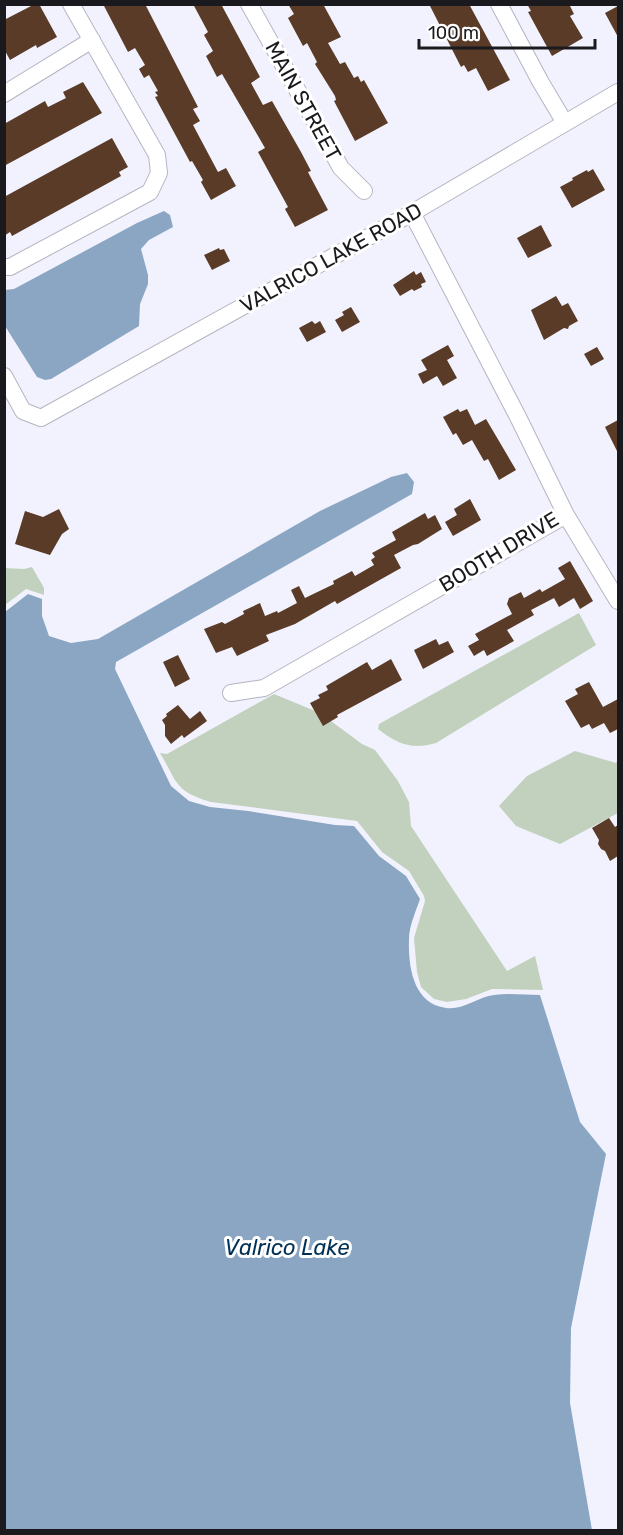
<svg xmlns="http://www.w3.org/2000/svg" width="623" height="1535" font-family="Rubik,sans-serif">
<style>
.green{fill:#c1d1bd}
.water{fill:#8aa6c2}
.building{fill:#593b28}
.lines{fill:none;stroke-linecap:round;stroke-linejoin:round}
.minor-casing{stroke:#b4b5c0;stroke-width:18}
.minor{stroke:#fff;stroke-width:16}
.labels{text-anchor:middle;stroke-width:6;stroke-linejoin:round;paint-order:stroke}
.street-label{font-size:21px;fill:#1a1a1e;stroke:#fff}
.water-label{font-size:22px;font-style:italic;fill:#003055;stroke:#fff}
</style>
<rect width="100%" height="100%" fill="#f1f2fe"/>
<path class="green" d="M32,567L44,588V595L26,589L5,605V568L24,569Z
M579,613L596,645L436,743C412,750 397,744 378,729L379,724Z
M274,694L320,713L362,744L375,750L398,781L409,802L411,826L507,971L535,956L543,990L492,989L466,999L447,1002L434,999L421,987L417,972L414,938L425,901L424,896L409,871L382,852L357,821L211,802C174,791 178,783 160,753L167,754Z
M575,751L616,763L618,759V813L560,844L516,826L499,806L527,776Z"/>
<path class="water" d="M164,211L170,215L173,227L149,240L141,249L148,275V284L140,304L139,326L51,379L45,380L37,377L5,326V290L14,289L137,223Z
M407,473L414,482L412,494L116,662L115,669L171,786L189,801L210,807L248,811L335,825L354,826L379,856L406,876L420,899C416,911 409,926 409,939C408,966 413,1004 446,1008C464,1010 478,997 494,995C509,993 525,995 540,995L580,1122L606,1154L571,1328L570,1403L592,1530H5V612L28,594L42,599V616L49,636L71,643L98,639L320,511L391,477Z"/>
<path class="building" d="M35,4H39L57,37L37,48L36,45L10,60L4,49V20Z
M103,4H145L198,107L193,109L200,121L193,125L218,172L226,168L236,186L211,200L201,182L203,180L192,161L190,162L155,97L158,96L155,92L158,91L149,75L144,78L139,69L145,65L135,48L128,52Z
M193,4H221L260,77L251,83L263,105L272,101L301,152L311,171L308,172L310,176L328,210L295,227L285,209L288,207L258,152L265,148L222,74L217,77L206,56L213,51L204,35L208,32Z
M288,4H323L341,37L328,43L340,64L345,62L354,78L358,76L361,82L364,80L388,123L355,141L334,101L336,100L335,96L315,64L317,62L307,43L303,46L288,18L294,14Z
M429,4H469L510,80L488,91L476,68L468,72L464,65L461,67Z
M527,4H569L574,14L570,16L583,38L552,56L528,12L531,11Z
M618,6V37L605,13Z
M83,82L102,113L4,166V124L45,101L48,107L66,98L63,92Z
M112,138L128,167L119,172L121,176L12,236L10,232L4,236V197Z
M593,169L605,190L572,208L560,187L573,180L572,178L587,170L588,172Z
M541,225L552,246L528,258L517,238Z
M219,248L220,250L224,249L230,261L212,270L204,255Z
M414,271L416,275L421,272L426,282L421,284L422,287L414,291L412,289L400,296L393,285Z
M556,296L562,306L568,303L578,321L569,326L568,329L564,328L544,340L531,310Z
M351,307L360,322L342,332L335,320L344,315L342,312Z
M312,321L315,324L320,321L326,332L307,342L299,328Z
M448,345L454,356L447,360L457,378L443,386L437,376L423,384L418,374L427,370L421,360Z
M597,347L604,359L591,366L584,354Z
M458,409L460,412L467,409L475,425L486,419L516,470L499,480L488,459L484,461L472,440L463,445L456,433L453,435L443,417Z
M618,420V453L605,427Z
M470,499L481,520L453,536L445,522L457,515L454,509Z
M59,509L69,529L62,534L50,555L15,544L25,511L43,517Z
M425,513L428,519L435,515L442,529L418,544L413,545L394,555L401,568L337,604L335,601L295,624L266,635L269,641L237,656L232,647L216,653L204,629L222,622L225,624L244,614L243,611L260,603L265,616L277,611L278,613L297,603L291,590L299,586L305,598L334,584L333,581L352,571L355,576L374,565L371,560L375,557L372,553L396,540L392,532Z
M570,561L593,601L580,609L574,598L559,607L554,598L531,610L534,615L507,630L514,641L487,656L484,650L474,656L468,646L479,640L475,634L512,614L507,604L509,598L521,592L524,598L540,589L542,592L565,579L558,568Z
M436,639L439,645L448,641L454,652L423,669L414,650Z
M178,655L190,679L175,687L163,662Z
M391,659L402,680L337,715L338,717L323,726L310,703L320,698L318,695L328,690L326,686L367,662L372,670Z
M589,682L603,707L618,699V729L610,733L604,723L592,729L589,724L581,728L565,701L578,694L575,689Z
M178,705L190,719L200,711L207,721L184,738L182,735L171,744L165,736V725L162,720L167,716L166,714Z
M609,818L615,827L618,825V856L610,861L605,851L601,849L598,844L599,840L592,828Z"/>
<g class="lines">
<defs>
<path id="minor" d="M249,4L341,168L364,191
M499,4L540,81L565,123
M4,94L92,40
M412,213L519,419L566,515L618,601
M4,267H10L150,192L159,173L157,155L71,4
M4,376L23,411L41,418L412,213L618,92
M231,693L264,688L566,515"/>
</defs>
<use href="#minor" class="minor-casing"/>
<use href="#minor" class="minor"/>
</g>
<g class="labels">
<g class="street-label">
<text transform="translate(303 101) rotate(61)" y="7">MAIN STREET</text>
<text transform="translate(331 258) rotate(-29)" y="7">VALRICO LAKE ROAD</text>
<text transform="translate(499 552) rotate(-31)" y="7">BOOTH DRIVE</text>
</g>
<g class="water-label">
<text x="287" y="1255">Valrico Lake</text>
</g>
</g>
<rect width="623" height="1535" fill="none" stroke="#1a1a1e" stroke-width="12"/>
<path d="M419 39v9h176v-9" fill="none" stroke="#1a1a1e" stroke-width="3"/>
<text x="428" y="39" font-size="18" fill="#1a1a1e" stroke="#ffffff" stroke-width="4.5" paint-order="stroke">100 m</text>
</svg>
